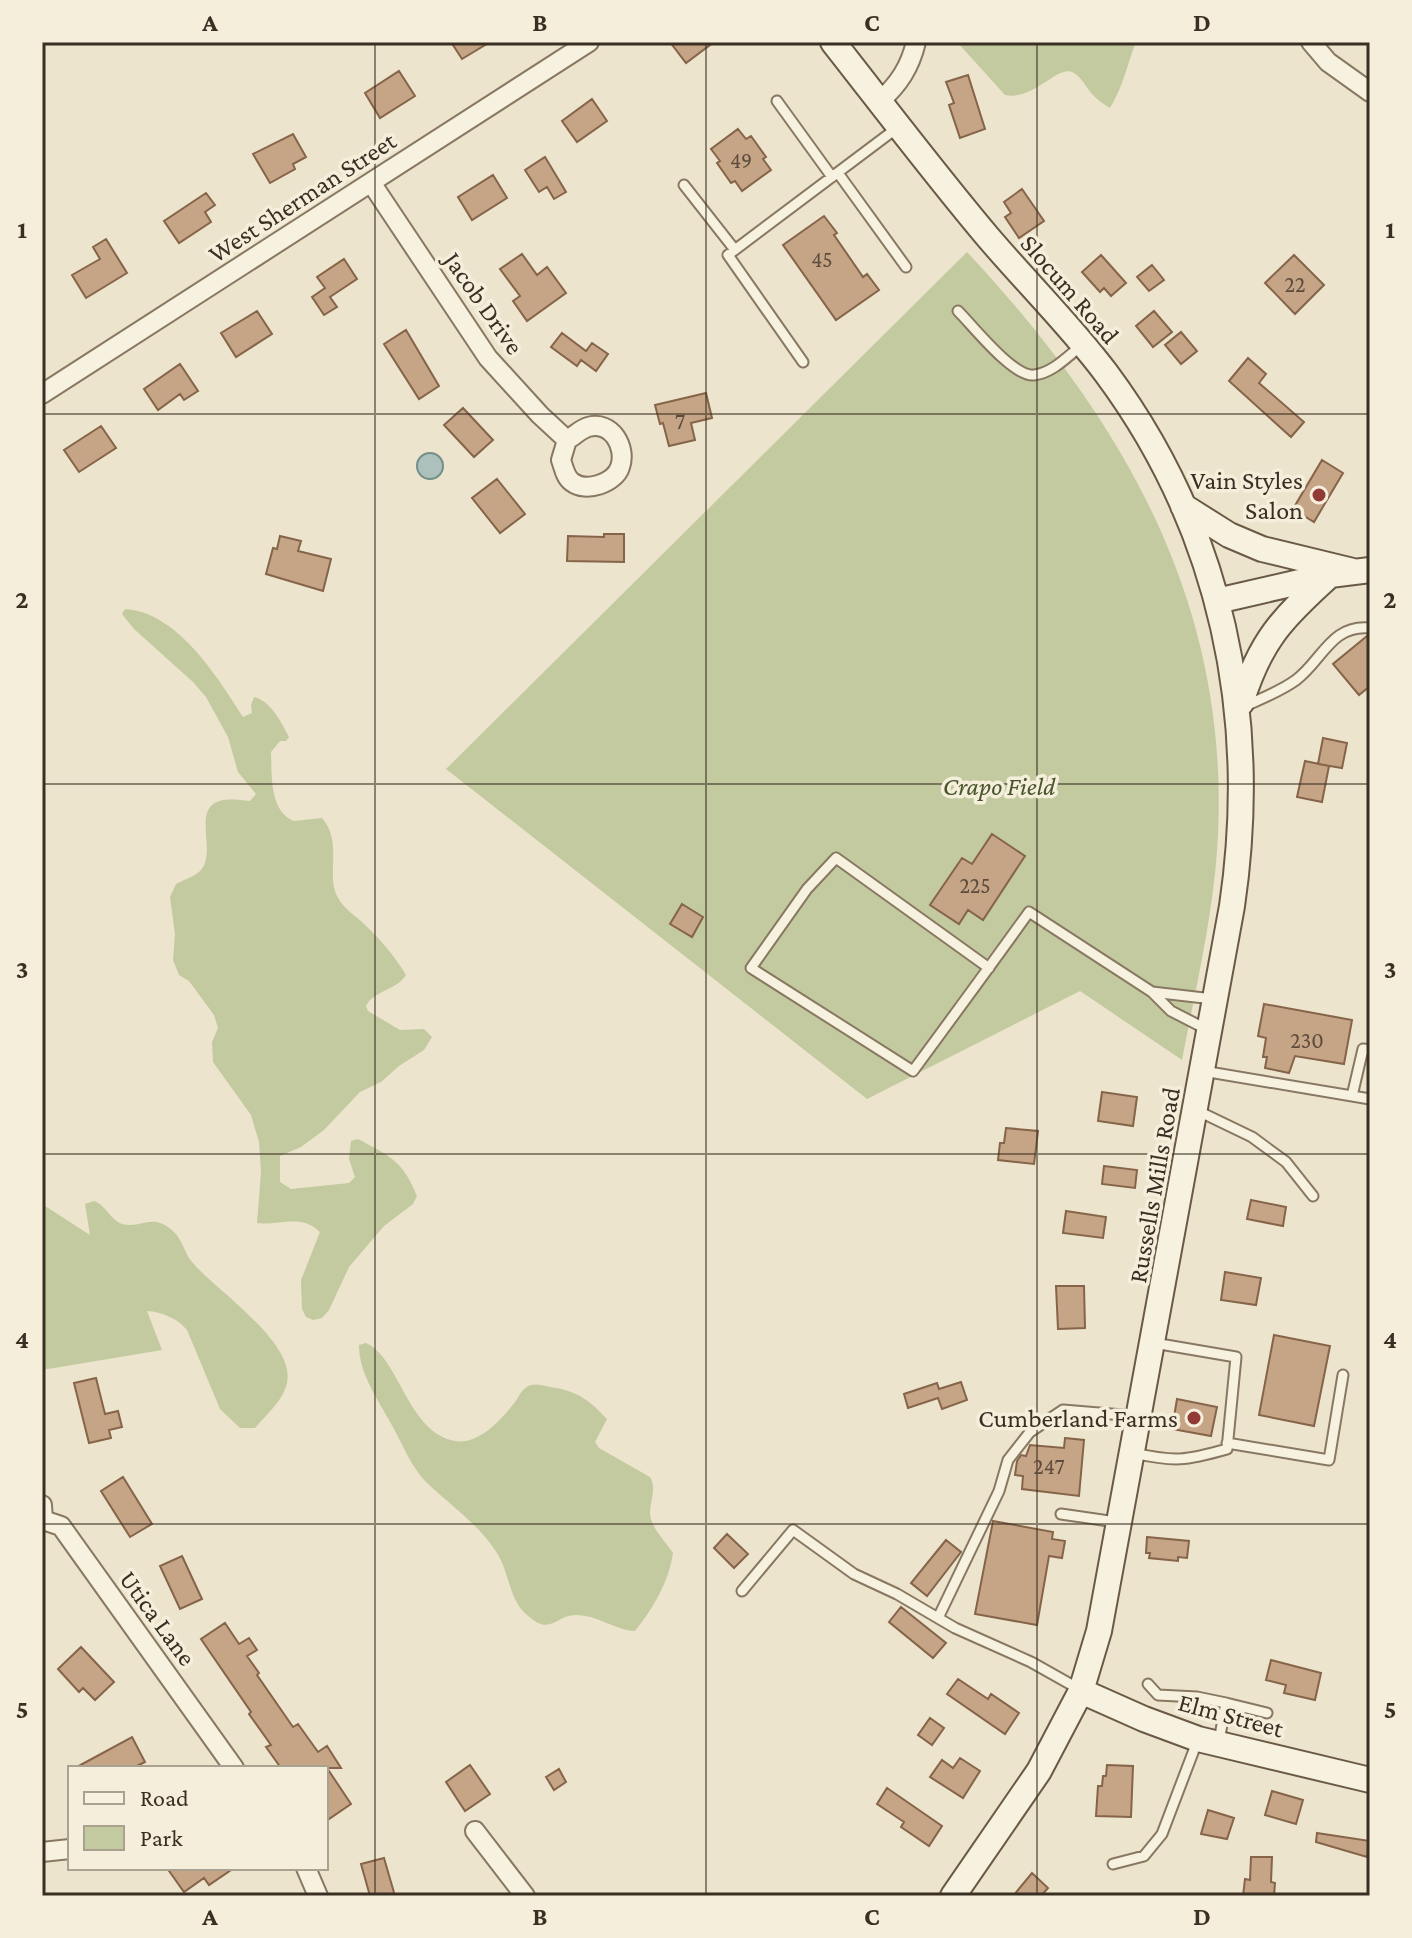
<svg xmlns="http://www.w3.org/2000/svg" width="1412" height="1938" font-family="'Crimson Pro',serif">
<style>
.green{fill:#c3caa0}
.water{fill:#acc1bc;stroke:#738f8a;stroke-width:2}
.building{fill:#c6a486;stroke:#856449;stroke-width:2}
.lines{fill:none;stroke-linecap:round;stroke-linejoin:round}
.lane-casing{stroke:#887861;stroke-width:13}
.street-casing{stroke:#887861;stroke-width:22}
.secondary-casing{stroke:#6a5944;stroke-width:28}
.lane{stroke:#f7f1df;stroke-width:9}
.street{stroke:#f7f1df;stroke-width:18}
.secondary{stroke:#f7f1df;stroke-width:24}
.grid{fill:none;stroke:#3a2f23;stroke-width:2;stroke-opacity:0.55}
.poi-dot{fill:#923a36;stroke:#f4eedb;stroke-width:3}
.labels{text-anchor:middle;stroke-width:7;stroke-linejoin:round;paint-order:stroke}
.number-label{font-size:22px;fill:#5d4c3c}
.street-label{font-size:26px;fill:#3a2f23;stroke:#f4eedb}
.poi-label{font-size:26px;fill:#3a2f23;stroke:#f4eedb;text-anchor:end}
.park-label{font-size:26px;font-style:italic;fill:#48552b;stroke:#f4eedb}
.neatline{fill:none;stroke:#3a2f23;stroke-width:3}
.grid-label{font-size:26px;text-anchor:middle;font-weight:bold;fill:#3a2f23}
</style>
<rect width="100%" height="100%" fill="#ece4cc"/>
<path class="green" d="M957,42H1136C1127,65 1123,87 1110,108C1105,105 1099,101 1095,97C1087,90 1083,78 1074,73C1058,63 1035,101 1005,95Z
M967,252C1126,422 1234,610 1217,851C1212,921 1195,991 1182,1060L1080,991L867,1099L446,769Z
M125,609C177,612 217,676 243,717L252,713L251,705L254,697C271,701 281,722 289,737L286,741H280L271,752C272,775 269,811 294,821L322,818C343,842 326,874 337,896C344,910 357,916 367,927C381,940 396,958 406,975C396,991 374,990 366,1006L368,1011L400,1030L424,1029L432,1037L424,1050L399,1066L381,1082L360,1092L324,1130L301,1147L280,1156V1182L291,1189L349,1183L355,1177L349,1159L351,1141L358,1139C390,1156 403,1161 417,1196L413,1204L384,1226L349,1267L329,1310L322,1318L313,1320L306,1317L302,1309L301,1280L320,1232C301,1213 278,1226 257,1223L261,1172L259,1142L251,1115L213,1062L212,1042L218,1028L214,1015L189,981L179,975L173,960L175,934L170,897L176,884C183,880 193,877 199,872C220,854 188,805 224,800C232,799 241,800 250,801L256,794L238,772L228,737L206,697L193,682L134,629L122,614Z
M94,1201C106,1205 110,1220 122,1224C142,1229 152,1212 173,1231C183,1240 184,1253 192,1262C215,1290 296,1342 287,1383C283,1401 266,1415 255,1428H240L220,1409L187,1330C177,1318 162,1312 147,1311L162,1350L42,1370V1204L90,1235L85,1204Z
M366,1343C399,1357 408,1433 455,1441C479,1445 501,1420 515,1402C520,1395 522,1388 531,1385C539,1383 548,1387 556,1388C579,1392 591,1402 607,1419L595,1442L599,1448L650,1477C657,1489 650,1500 650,1514C651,1528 666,1542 673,1553C669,1581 653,1609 635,1631C614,1630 598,1615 576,1615C555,1615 551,1637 527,1615C508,1599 510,1571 495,1550C476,1522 449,1504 425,1481C412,1467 403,1446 394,1429C380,1402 359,1376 359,1345Z"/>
<path class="water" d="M417 466a13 13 0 1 1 26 0a13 13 0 1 1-26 0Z"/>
<path class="building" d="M451,42H490L462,59Z
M670,42H714L686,63Z
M399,71L415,96L380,118L365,93Z
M968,75L985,129L960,138L949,105L954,103L946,82Z
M592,99L607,121L577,142L562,121Z
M738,129L746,139L751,136L766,157L763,159L771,170L742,191L735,181L731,183L717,163L720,161L711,149Z
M293,134L306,157L293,164L295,169L270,183L253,154Z
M545,157L566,192L554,199L547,187L539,192L525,170Z
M493,175L507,198L472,220L458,197Z
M1022,189L1044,221L1019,238L1005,217L1011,213L1004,202Z
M206,193L215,205L205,212L211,222L179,243L164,221Z
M824,216L837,233L834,235L863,277L867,274L879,290L836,320L783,245Z
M106,239L127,273L86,298L72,275L100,259L93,247Z
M522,254L537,275L547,267L566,293L527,321L513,301L520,296L500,269Z
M1101,255L1126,283L1111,296L1104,288L1100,292L1082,272Z
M1294,255L1324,285L1295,314L1265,283Z
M344,259L357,279L330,297L337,307L324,315L312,297L325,288L317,277Z
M1152,265L1164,280L1149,291L1137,277Z
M257,311L272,334L236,357L221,333Z
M1154,311L1172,332L1153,347L1136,326Z
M406,330L439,386L419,399L384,344Z
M1181,332L1197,351L1181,364L1165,345Z
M562,333L586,351L592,343L608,354L596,371L581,360L577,366L551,347Z
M1248,358L1266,374L1259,383L1304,422L1291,437L1229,381Z
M180,364L198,391L184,400L180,394L158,410L144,389Z
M706,393L712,418L691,423L695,440L669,446L663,423L660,424L655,405Z
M463,408L493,440L474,457L444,425Z
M101,426L116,448L79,472L64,450Z
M1322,460L1343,473L1314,522L1293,509Z
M497,479L525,514L500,533L472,498Z
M604,534H624V562L567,561L568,536L604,537Z
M280,536L301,541L298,551L331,559L323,591L266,574L273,548L277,549Z
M1367,636H1370V686L1359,695L1333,664Z
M1323,738L1347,743L1342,768L1318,764Z
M1305,761L1329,766L1322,802L1297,797Z
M992,834L1025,856L983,920L968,910L959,924L930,905L962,858L972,864Z
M682,904L703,917L692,937L670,924Z
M1264,1004L1352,1020L1344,1064L1295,1056L1289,1073L1265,1068L1267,1057H1263L1266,1038L1258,1036Z
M1102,1092L1137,1097L1133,1126L1098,1121Z
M1006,1128L1038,1131L1034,1164L998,1160L1000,1143H1004Z
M1104,1166L1137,1170L1135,1188L1102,1184Z
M1251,1200L1286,1207L1283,1226L1247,1219Z
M1066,1211L1106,1217L1103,1238L1063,1233Z
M1225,1272L1261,1278L1256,1305L1221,1300Z
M1056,1286H1084L1085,1328L1058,1329Z
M1274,1335L1330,1346L1314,1426L1259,1415Z
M96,1378L105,1414L118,1411L122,1427L109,1430L111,1438L89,1443L74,1383Z
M961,1382L967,1400L942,1409L938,1398L908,1408L904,1394L937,1383L939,1389Z
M1177,1399L1217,1407L1211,1436L1172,1429Z
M1065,1438L1084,1440L1079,1496L1022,1489L1023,1476L1015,1475L1017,1461L1021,1455L1026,1456L1030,1445L1064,1448Z
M123,1477L152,1524L130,1537L101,1491Z
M993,1521L1053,1532L1052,1539L1065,1541L1062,1558L1049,1556L1037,1625L975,1614Z
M727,1534L748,1554L734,1568L714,1548Z
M1147,1537L1189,1541L1187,1558L1178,1557V1561L1149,1558L1150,1553H1146Z
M946,1540L961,1552L927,1596L911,1583Z
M182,1556L202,1599L180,1609L160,1566Z
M901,1607L946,1643L933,1658L889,1622Z
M225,1623L239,1644L249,1638L257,1650L247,1656L259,1673L257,1675L293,1727L298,1724L318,1752L327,1746L341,1768H327L351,1804L326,1821V1768H281L266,1747L271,1745L249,1714L251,1712L201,1639Z
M81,1647L114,1682L95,1700L83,1688L79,1692L58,1669Z
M1271,1660L1321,1673L1315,1700L1284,1693L1286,1685L1266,1680Z
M958,1679L988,1699L991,1694L1019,1713L1005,1734L947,1694Z
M930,1718L944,1728L932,1745L918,1735Z
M132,1737L145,1762L133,1768H75Z
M960,1758L980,1771L963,1798L930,1777L942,1760L953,1768Z
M470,1765L490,1794L465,1811L446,1782Z
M1107,1765L1133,1766L1131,1817L1096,1816L1098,1786H1102L1103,1776H1106Z
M559,1769L566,1782L554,1790L546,1777Z
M887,1788L942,1826L929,1846L901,1827L904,1822L877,1804Z
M1272,1791L1303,1800L1296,1824L1265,1815Z
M1208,1810L1234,1818L1227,1839L1201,1834Z
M1317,1833L1370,1841L1367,1857L1316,1842Z
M1251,1857H1272L1271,1882L1275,1883L1274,1896H1243L1245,1879L1250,1880Z
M384,1858L395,1896H370L361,1864Z
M167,1868H234L209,1885L204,1878L184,1892Z
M1032,1873L1048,1888L1041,1896H1013Z"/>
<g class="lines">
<defs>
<path id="lane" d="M777,101L832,177
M838,173L906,267
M684,185L735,250
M958,311C973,326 1014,378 1034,375C1053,373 1069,355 1082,345
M803,362L728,255L897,128
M1245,706C1263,698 1281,691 1296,680C1322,661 1331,624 1370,628
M989,968L836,858L807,889L751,968L913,1071C952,1018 991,965 1029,912L1152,992
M1208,1030L1171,1011L1152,992L1213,999
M1203,1071L1370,1099
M1352,1096L1363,1049L1370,1050
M1196,1110L1252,1137L1286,1162L1313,1196
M1227,1443L1329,1460L1343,1375
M1133,1453C1175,1462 1185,1461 1227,1449L1236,1357L1154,1343
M1061,1514L1116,1522
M742,1591L793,1530L854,1574L897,1594L955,1628L1031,1662L1079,1689
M938,1618L999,1491L1008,1460L1030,1432L1063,1410L1135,1416
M1148,1684L1158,1695L1197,1697L1226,1703L1219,1741
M1226,1703L1267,1713
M1113,1864L1144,1856L1162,1834L1197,1742"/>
<path id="street" d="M1311,42L1328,62L1370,92
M880,101C899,84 910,67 916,42
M372,184L488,358L540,415L567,440C574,436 581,429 588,427C612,420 627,448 620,467C615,483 586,493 572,482C565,477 564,468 561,460L567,440
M42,394L589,42
M42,1505L43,1520L61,1526L234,1768
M475,1831L525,1896
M42,1852L70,1849
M306,1868L318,1896"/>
<path id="secondary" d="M833,42C884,107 934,173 987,236C1026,282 1070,325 1106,373C1222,529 1260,716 1232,906L1099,1631L1081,1691L1039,1771L953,1896
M1183,506L1229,535L1262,549L1353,571
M1217,601L1330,575L1370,570
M1241,703C1260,641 1282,618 1330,575
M1081,1691L1144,1719L1198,1739L1370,1780"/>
</defs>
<use href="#lane" class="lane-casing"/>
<use href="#street" class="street-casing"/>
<use href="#secondary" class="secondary-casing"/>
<use href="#lane" class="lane"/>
<use href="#street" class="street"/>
<use href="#secondary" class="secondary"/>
</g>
<path class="grid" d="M375,42V1896M706,42V1896M1037,42V1896M42,414H1370M42,784H1370M42,1154H1370M42,1524H1370"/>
<g class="poi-dot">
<circle cx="1319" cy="495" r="8"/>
<circle cx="1194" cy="1418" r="8"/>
</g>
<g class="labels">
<g class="number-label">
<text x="741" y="168">49</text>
<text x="822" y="267">45</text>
<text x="1295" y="292">22</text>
<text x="680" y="429">7</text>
<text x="975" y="893">225</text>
<text x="1307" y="1048">230</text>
<text x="1049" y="1474">247</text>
</g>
<g class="street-label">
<text transform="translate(302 197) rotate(-33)" y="9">West Sherman Street</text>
<text transform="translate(1070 289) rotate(49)" y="9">Slocum Road</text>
<text transform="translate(484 303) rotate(55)" y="9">Jacob Drive</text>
<text transform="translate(1154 1185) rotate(-80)" y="9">Russells Mills Road</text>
<text transform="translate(158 1618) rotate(54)" y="9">Utica Lane</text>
<text transform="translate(1231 1715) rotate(15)" y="9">Elm Street</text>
</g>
<g class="poi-label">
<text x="1303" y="489">Vain Styles<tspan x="1303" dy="30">Salon</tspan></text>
<text x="1178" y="1427">Cumberland Farms</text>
</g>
<g class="park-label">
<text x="999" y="795">Crapo Field</text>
</g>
</g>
<rect width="1412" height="1938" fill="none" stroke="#f4eedb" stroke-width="88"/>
<rect x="68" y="1766" width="260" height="104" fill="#f4eedb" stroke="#aaa291" stroke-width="2"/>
<rect x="84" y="1792" width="40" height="12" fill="#f7f1df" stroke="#aaa291" stroke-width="2"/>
<text x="140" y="1806" font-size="24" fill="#3a2f23">Road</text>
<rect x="84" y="1826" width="40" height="24" fill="#c3caa0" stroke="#aaa291" stroke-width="2"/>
<text x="140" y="1846" font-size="24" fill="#3a2f23">Park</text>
<rect x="44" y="44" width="1324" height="1850" class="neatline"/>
<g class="grid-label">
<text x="210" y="31">A</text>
<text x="540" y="31">B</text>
<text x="872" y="31">C</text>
<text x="1202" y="31">D</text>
<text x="22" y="238">1</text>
<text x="1390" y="238">1</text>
<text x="22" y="608">2</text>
<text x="1390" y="608">2</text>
<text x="22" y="978">3</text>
<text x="1390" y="978">3</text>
<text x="22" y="1348">4</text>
<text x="1390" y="1348">4</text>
<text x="22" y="1718">5</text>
<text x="1390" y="1718">5</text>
<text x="210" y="1925">A</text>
<text x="540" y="1925">B</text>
<text x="872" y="1925">C</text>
<text x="1202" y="1925">D</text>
</g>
</svg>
